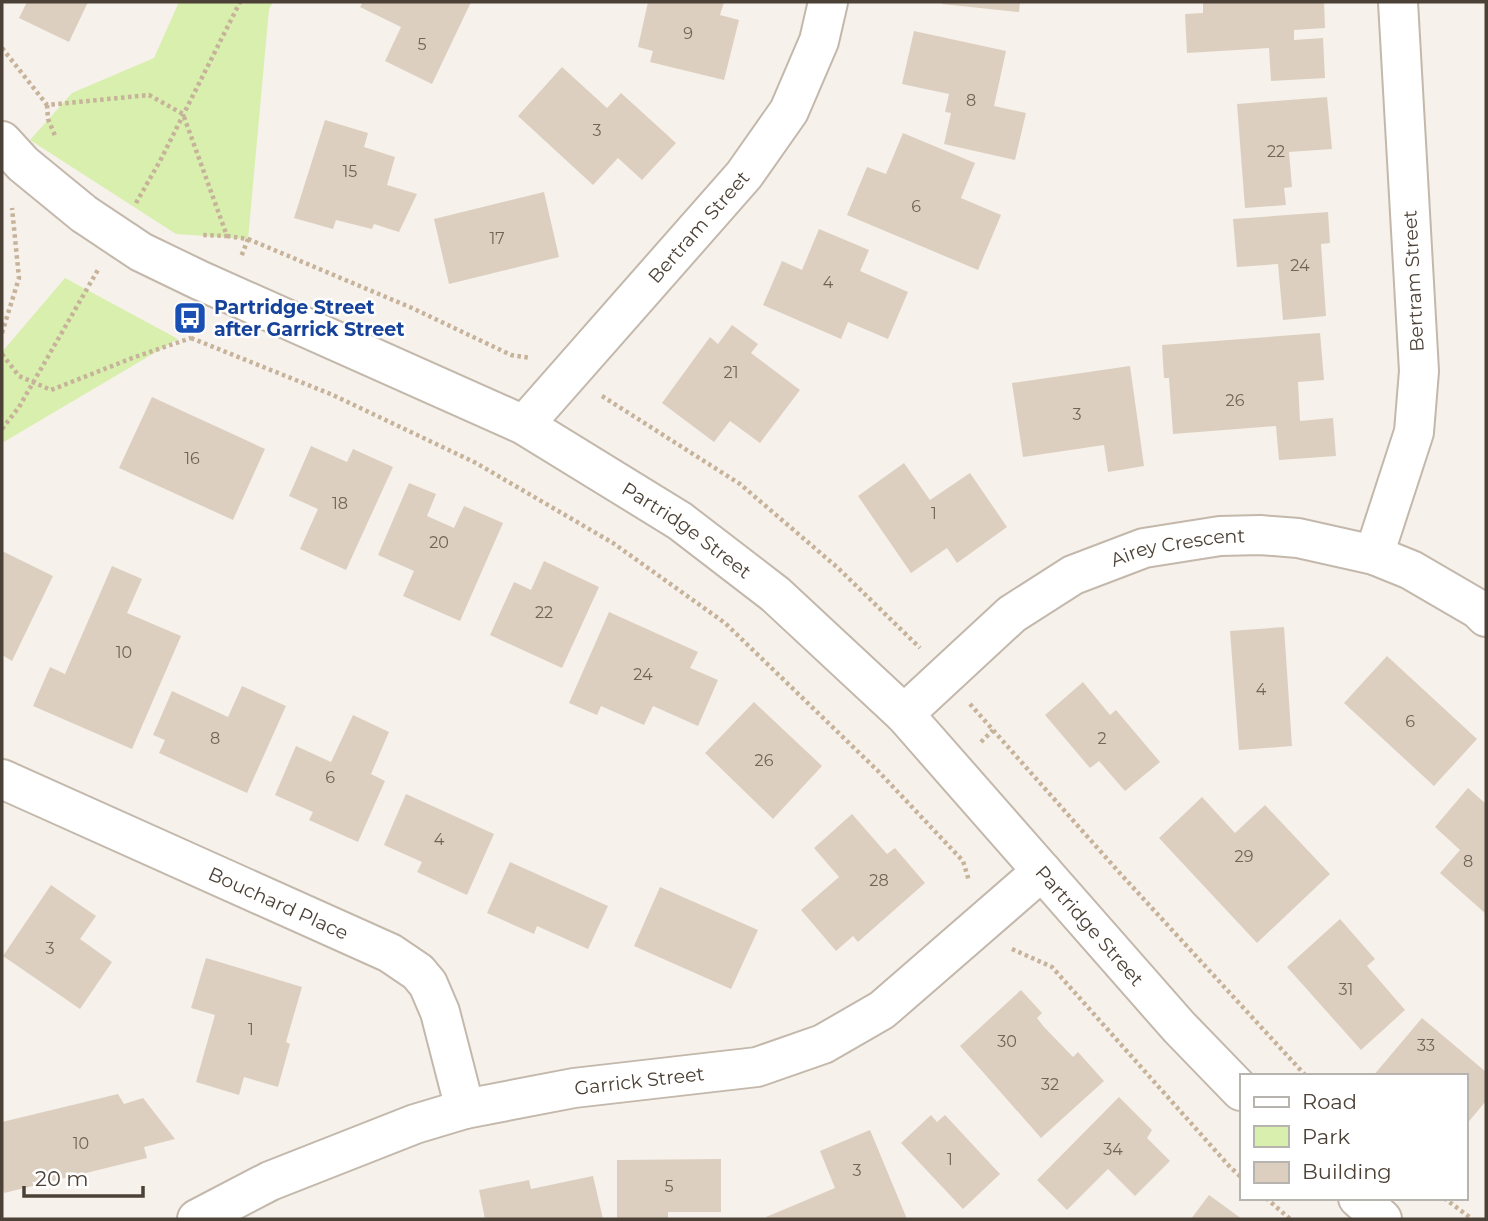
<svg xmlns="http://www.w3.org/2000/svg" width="1488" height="1221" font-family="Montserrat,sans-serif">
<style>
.green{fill:#d8efae}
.building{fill:#ddcfc0}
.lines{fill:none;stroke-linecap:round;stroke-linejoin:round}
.minor-casing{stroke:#c3b8ab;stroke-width:42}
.path{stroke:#c7b29a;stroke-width:4.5;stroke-dasharray:3.5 3.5;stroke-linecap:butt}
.minor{stroke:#fff;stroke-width:38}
.minor-bridge-casing{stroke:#c3b8ab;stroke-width:42;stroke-linecap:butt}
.minor-bridge{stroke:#fff;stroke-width:38}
.labels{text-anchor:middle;stroke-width:5;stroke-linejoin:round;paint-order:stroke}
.number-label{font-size:16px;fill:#706458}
.street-label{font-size:19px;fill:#4c4136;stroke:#fff}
.transit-label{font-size:19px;font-weight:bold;fill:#164399;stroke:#fff;text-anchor:start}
</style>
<rect width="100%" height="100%" fill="#f6f1ea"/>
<path class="green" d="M179,2H273L269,9L248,239L176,234L30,140L72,93L154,58Z
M65,278L178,339L2,443V352Z"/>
<path class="building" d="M27,2H88L69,42L19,18Z
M363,2H471L432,84L385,61L401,27L360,7Z
M648,2H724L720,15L739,20L724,80L650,62L653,51L638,47Z
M942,2H1020L1019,12L942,4Z
M1203,2H1324L1325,28L1294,30V40L1323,38L1325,78L1271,81L1269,48L1187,53L1185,14L1203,13Z
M914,31L1006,51L994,106L1026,113L1015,160L944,144L951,113L945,112L949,94L902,84Z
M562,67L607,108L621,93L676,143L642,180L618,158L593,185L518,116Z
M1327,97L1332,149L1289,152L1292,187L1284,188L1286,205L1245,208L1237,104Z
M325,120L368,133L364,147L395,157L387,185L417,194L399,232L374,224L372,229L336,220L333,229L294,218Z
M903,133L975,163L961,198L1001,215L978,270L847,215L867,167L886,174Z
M544,192L559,257L449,284L434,219Z
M1328,212L1330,243L1321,244L1326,316L1283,320L1278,264L1237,267L1233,219Z
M819,229L869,250L860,271L908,292L888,339L848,322L841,339L763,305L782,261L802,270Z
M732,325L758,344L751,353L800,390L760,443L730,421L714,442L662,403L710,337L718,344Z
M1320,333L1324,380L1298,382L1300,421L1333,418L1336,456L1279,460L1276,426L1173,434L1169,378H1164L1162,345Z
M1130,366L1144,466L1108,472L1104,445L1023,457L1012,383Z
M152,397L265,449L233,520L119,468Z
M311,446L347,462L353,449L393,467L346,570L300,549L318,509L289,496Z
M904,463L930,500L970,473L1007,527L957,563L947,548L911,573L858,496Z
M409,483L436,494L427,516L454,528L464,506L503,523L460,621L403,596L414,571L378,555Z
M2,551L53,576L12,661L2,655Z
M544,561L599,587L562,668L490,635L514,582L531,590Z
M112,566L142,579L127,613L181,636L132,749L33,706L50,667L65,674Z
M609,612L698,652L690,668L718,680L698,726L653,706L644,725L601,706L597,715L569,703Z
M1284,627L1292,746L1239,750L1230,631Z
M1387,656L1477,739L1434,786L1344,703Z
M1083,682L1110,715L1116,710L1160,762L1125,791L1099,761L1090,768L1045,715Z
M242,686L286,706L247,793L159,753L165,740L153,735L172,691L228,717Z
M754,702L822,766L773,819L705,753Z
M353,715L389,732L371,774L385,781L358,842L309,820L313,812L275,795L296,746L331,762Z
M1468,788L1486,804V914L1440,873L1460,850L1435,827Z
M406,794L494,834L467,895L417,872L422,862L384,845Z
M1202,797L1235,833L1265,805L1330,874L1257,943L1159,838Z
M852,814L887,854L895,848L925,883L858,942L853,936L836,951L801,910L839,877L814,848Z
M510,862L608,906L588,949L537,926L534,934L487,913Z
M51,885L96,916L80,939L112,962L80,1009L3,956Z
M660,887L758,930L731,989L634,946Z
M1340,919L1375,959L1367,966L1405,1010L1361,1050L1287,967Z
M206,958L302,987L286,1042L290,1044L278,1087L244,1077L239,1095L196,1082L215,1015L191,1008Z
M1021,990L1042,1013L1037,1018L1044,1027L1073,1057L1078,1052L1104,1081L1041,1138L960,1046Z
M1422,1018L1486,1072V1101L1465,1126V1076H1373Z
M118,1094L124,1104L143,1098L175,1139L144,1147L147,1158L4,1193L2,1185V1122Z
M1119,1097L1152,1130L1147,1138L1170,1161L1135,1196L1108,1169L1067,1210L1037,1180Z
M931,1115L937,1122L945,1115L1000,1174L963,1209L901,1143Z
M870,1130L907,1219H767L766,1217L835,1188L820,1151Z
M721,1159V1212H668V1219H617V1160Z
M593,1176L603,1219H485L479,1190L529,1180L531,1189Z
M1209,1195L1242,1219H1191Z"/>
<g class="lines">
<defs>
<g id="minor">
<path d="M2,141L23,164L84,214"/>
<path id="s1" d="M126,242L141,252L199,280L524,425L680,521L775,594L904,714L1179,1027L1241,1091"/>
<path id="s2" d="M524,425L744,175L789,111L819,41L828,2"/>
<path d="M1374,555L1414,432L1419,371L1398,2"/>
<path id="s3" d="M904,714L1012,614L1073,575L1144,548L1220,536L1260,535L1298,538L1374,555L1411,570L1478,609L1486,617"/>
<path id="s4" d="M2,779L390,953L418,972L428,984L440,1012L465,1109"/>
<path d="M1358,1198L1382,1219"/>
<path id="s5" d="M197,1219L270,1181L415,1124L465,1109L574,1088L757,1067L823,1044L882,1010L1042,871"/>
</g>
</defs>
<use href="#minor" class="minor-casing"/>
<path class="path" d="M2,48L47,105L149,95L183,114L227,236L201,235
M47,105L48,119L56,138
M136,203L160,161L240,2
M227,236L248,239L241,257
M248,239L412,308L511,355L531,358
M2,333L19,278L12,208
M191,338L333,395L476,463L613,543L725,623L879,772L963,861L969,881
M2,354L19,376L51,390L135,357L191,338L188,318
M602,396L740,484L838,568L920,648
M2,429L19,407L99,268
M970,704L1117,870L1306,1076
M981,742L993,730
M1012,949L1052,967L1230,1167L1241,1177
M1266,1198L1290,1219
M1444,1198L1472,1219"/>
<use href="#minor" class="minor"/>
<defs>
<path id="minor-bridge" d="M84,214L126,242"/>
</defs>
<use href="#minor-bridge" class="minor-bridge-casing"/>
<use href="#minor-bridge" class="minor-bridge"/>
</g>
<defs>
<symbol id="bus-square" viewBox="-11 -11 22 22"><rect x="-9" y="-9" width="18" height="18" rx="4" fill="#1a4fb4" stroke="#fff"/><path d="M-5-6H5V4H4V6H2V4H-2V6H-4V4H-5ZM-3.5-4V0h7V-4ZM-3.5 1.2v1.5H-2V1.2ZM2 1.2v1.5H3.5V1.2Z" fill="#fff"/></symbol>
</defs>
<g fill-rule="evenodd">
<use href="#bus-square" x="171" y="299" width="38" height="38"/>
</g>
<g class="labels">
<g class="number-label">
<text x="688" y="39">9</text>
<text x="422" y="50">5</text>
<text x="971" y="106">8</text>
<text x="597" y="136">3</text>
<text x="1276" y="157">22</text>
<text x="350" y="177">15</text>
<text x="916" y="212">6</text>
<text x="497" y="244">17</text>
<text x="1300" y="271">24</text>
<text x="828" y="288">4</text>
<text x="731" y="378">21</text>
<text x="1235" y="406">26</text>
<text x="1077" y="420">3</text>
<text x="192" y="464">16</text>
<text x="340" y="509">18</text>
<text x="934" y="519">1</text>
<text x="439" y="548">20</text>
<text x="544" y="618">22</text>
<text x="124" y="658">10</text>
<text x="643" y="680">24</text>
<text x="1261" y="695">4</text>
<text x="1410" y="727">6</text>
<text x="215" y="744">8</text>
<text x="1102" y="744">2</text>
<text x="764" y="766">26</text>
<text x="330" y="783">6</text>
<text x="439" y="845">4</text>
<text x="1244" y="862">29</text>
<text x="1468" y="867">8</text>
<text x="879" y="886">28</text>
<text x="50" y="954">3</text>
<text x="1346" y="995">31</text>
<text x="251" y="1035">1</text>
<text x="1007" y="1047">30</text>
<text x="1426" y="1051">33</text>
<text x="1050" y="1090">32</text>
<text x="81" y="1149">10</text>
<text x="1113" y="1155">34</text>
<text x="950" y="1165">1</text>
<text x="857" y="1176">3</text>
<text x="669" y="1192">5</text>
</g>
<g class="street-label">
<text dy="7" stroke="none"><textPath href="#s2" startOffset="264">Bertram Street</textPath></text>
<text transform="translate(1413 281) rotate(-93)" y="7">Bertram Street</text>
<text dy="7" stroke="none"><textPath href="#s1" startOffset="632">Partridge Street</textPath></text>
<text dy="7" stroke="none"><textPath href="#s3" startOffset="329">Airey Crescent</textPath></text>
<text dy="7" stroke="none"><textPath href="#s4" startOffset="303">Bouchard Place</textPath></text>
<text dy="7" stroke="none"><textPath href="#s1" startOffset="1199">Partridge Street</textPath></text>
<text dy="7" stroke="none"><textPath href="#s5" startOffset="467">Garrick Street</textPath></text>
</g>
<g class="transit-label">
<text x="214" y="314">Partridge Street<tspan x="214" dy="22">after Garrick Street</tspan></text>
</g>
</g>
<rect width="1488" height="1221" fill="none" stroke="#4c4136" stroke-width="7"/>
<rect x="1240" y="1074" width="228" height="126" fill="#ffffff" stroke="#b7b3af" stroke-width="2"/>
<rect x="1254" y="1097" width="35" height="10" fill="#ffffff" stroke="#b7b3af" stroke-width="2"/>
<text x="1302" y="1109" font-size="21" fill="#4c4136">Road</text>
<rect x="1254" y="1126" width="35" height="21" fill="#d8efae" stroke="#b7b3af" stroke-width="2"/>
<text x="1302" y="1144" font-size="21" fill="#4c4136">Park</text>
<rect x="1254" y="1162" width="35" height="21" fill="#ddcfc0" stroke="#b7b3af" stroke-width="2"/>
<text x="1302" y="1179" font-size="21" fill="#4c4136">Building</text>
<path d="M24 1186v10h119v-10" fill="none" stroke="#4c4136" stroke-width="3.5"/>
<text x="35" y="1186" font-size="21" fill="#4c4136" stroke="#ffffff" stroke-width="5" paint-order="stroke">20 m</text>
</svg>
